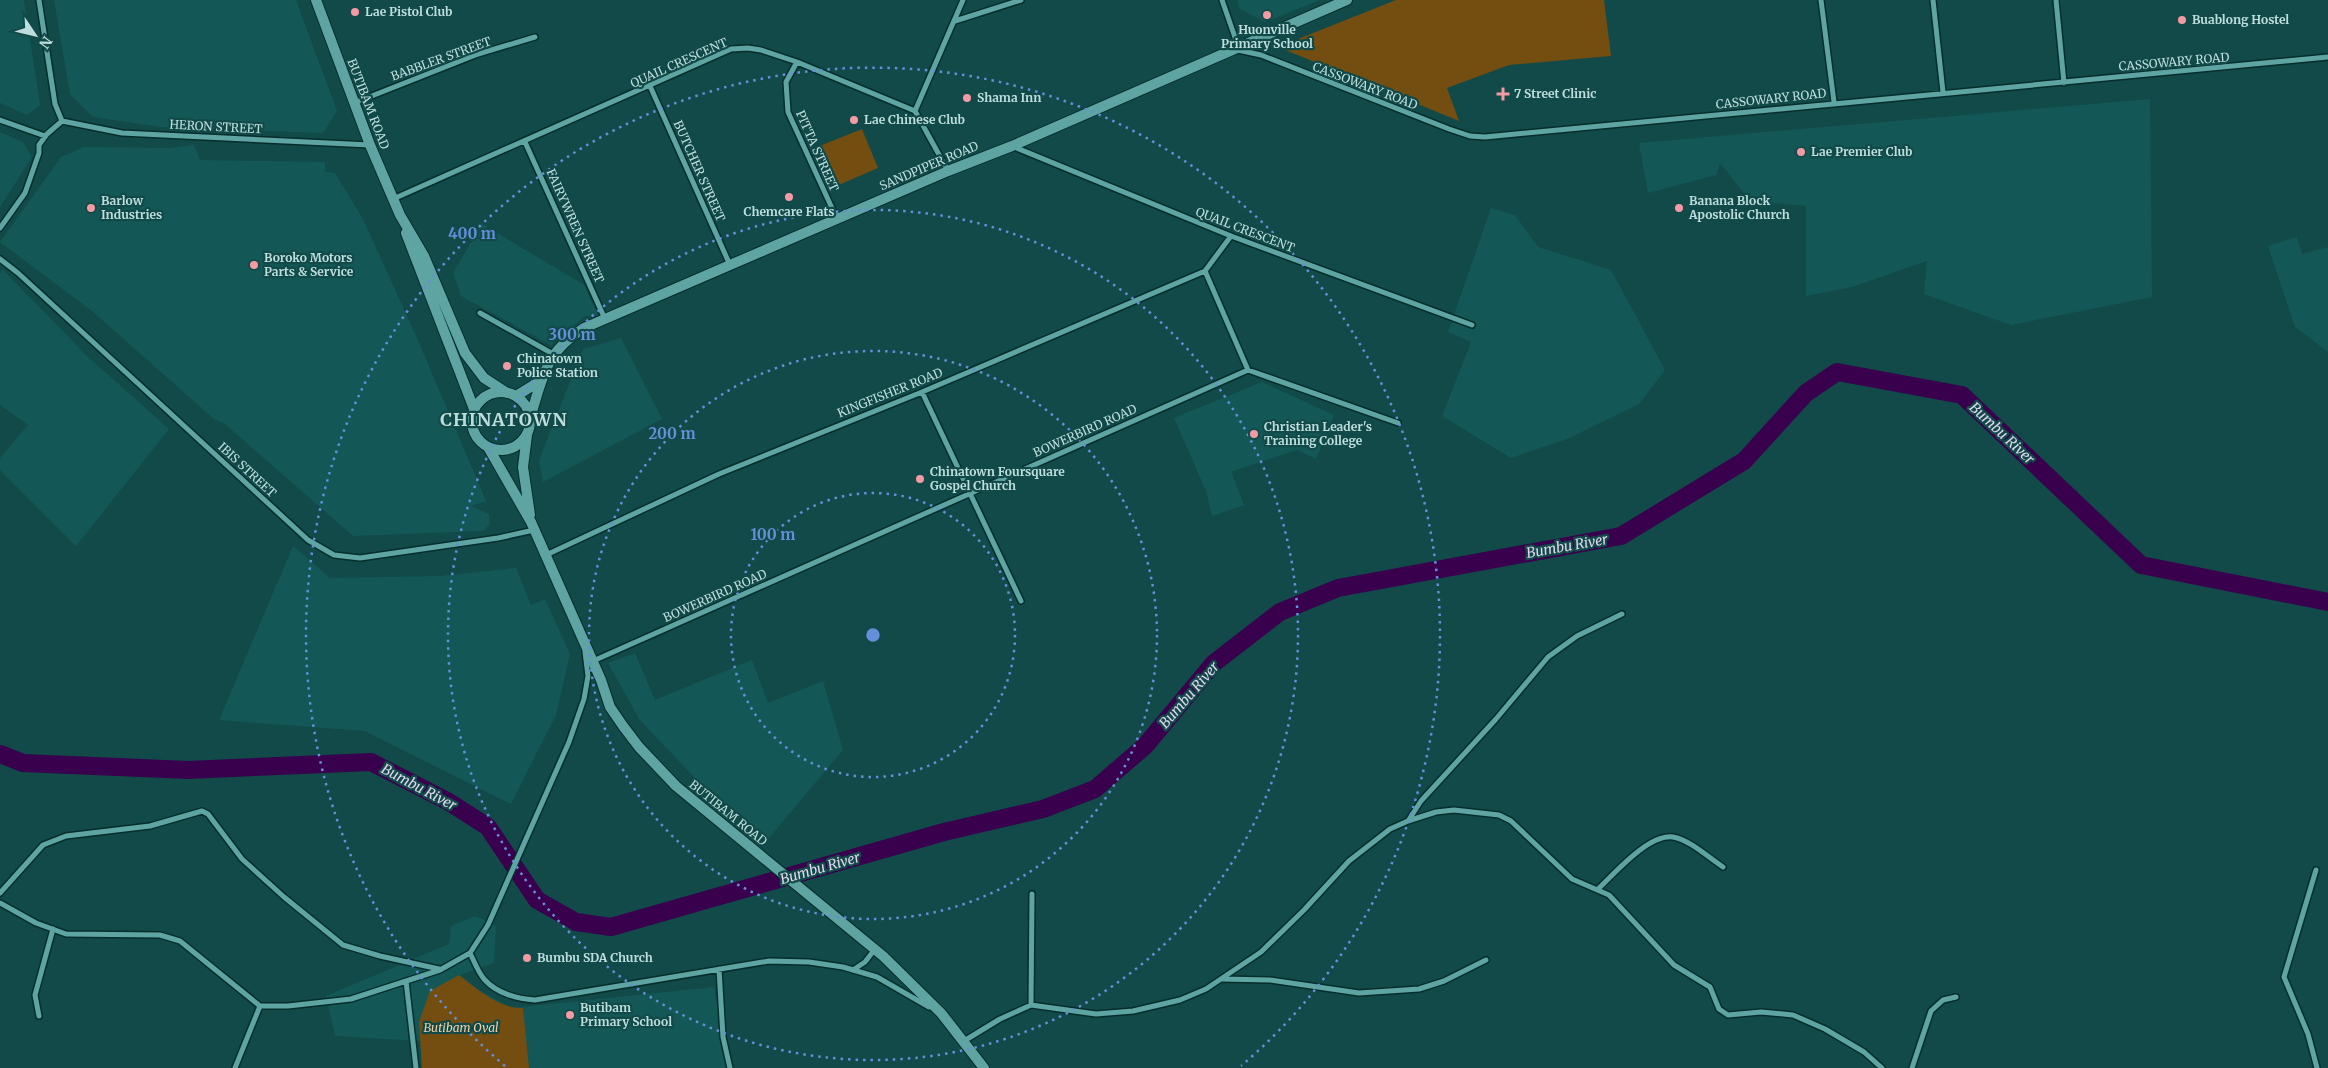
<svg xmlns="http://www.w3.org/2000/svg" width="2328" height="1068" font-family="Merriweather,serif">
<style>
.built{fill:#135857}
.green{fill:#744d10}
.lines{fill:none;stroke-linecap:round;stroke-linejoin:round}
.river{stroke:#39004e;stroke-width:18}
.street-casing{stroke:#062e2d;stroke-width:8}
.secondary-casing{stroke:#062e2d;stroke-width:12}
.street{stroke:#5ea4a2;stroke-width:5}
.secondary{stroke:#5ea4a2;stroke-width:10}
.ring{fill:none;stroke:#658fda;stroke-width:2.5;stroke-dasharray:2.5 5}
.poi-dot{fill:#f49aa3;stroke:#114a49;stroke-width:2}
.labels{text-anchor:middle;stroke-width:4.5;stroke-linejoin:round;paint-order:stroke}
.poi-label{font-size:12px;font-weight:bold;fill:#bddedd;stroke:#114a49;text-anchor:start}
.street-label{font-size:12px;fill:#bddedd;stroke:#114a49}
.park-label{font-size:12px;font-style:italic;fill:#f7d1a1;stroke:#114a49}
.water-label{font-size:14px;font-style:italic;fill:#e5d5ee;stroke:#114a49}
.district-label{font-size:18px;font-weight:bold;letter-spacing:1px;fill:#bddedd;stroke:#114a49}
.centre{fill:#658fda;stroke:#114a49;stroke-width:2.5}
.ring-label{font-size:15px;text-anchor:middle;font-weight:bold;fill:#658fda;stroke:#114a49;stroke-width:4.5;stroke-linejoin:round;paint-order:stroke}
</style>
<rect width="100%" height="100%" fill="#114a49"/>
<path class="built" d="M0,0H24L40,105L27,115L0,103Z
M54,0H296L337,111L323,133L161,127L93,117L70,94Z
M1237,0H1320L1265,22L1240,9Z
M2150,99L2152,297L2011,325L1924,294L1927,261L1852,287L1806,296V206L1750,201L1720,163L1716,175L1648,193L1639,143Z
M0,132L23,142L32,157L0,207Z
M194,145L200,160L325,162V172L335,173L363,219L417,338L486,501L471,506L489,514L490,524L483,531L353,536L225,424L214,419L92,311L0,242L61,157L84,147L170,148Z
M1491,208L1515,215L1538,247L1611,270L1665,370L1639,404L1567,439L1511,458L1442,416L1471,342L1448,332Z
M482,224L584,285L598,315L585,316L551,345L461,296L453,273Z
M2297,237L2302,254L2328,247V352L2295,327L2268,246Z
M2,269L88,357L169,429L76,546L0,470V458L28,425L0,405V274Z
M621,338L662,419L543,482L539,460L583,349Z
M1262,382L1334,415L1316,459L1297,450L1231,472L1244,505L1212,516L1206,491L1174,418Z
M293,546L330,578L440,576L516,568L531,605L545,599L570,654L556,715L511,804L365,731L219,720Z
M635,653L655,700L752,660L768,703L823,681L843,750L768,839L695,778L639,719L608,663Z
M475,916L496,926L494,963L460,975L477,989L511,1008L714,987L727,1068H422L420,1041L335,1036L326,996L449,944L451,926Z"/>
<path class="green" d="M1396,0H1604L1611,56L1509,65L1447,88L1459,121L1278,47Z
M862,129L878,168L834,187L817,147Z
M459,975C477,989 500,1009 523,1008L529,1068H422L419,1022L430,991Z"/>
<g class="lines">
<path class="river" d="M0,754L23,763L188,770L371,762L449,802L488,827L537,900L576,922L611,927L944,832L1043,809L1095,789L1145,746L1214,663L1280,612L1338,588L1621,536L1744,461L1806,393L1837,372L1962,395L2141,565L2328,602"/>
<defs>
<path id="street" d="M1222,0L1238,46
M1821,0L1834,102
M1933,0L1943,92
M2056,0L2064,83
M955,21L1021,0
M1238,50L1261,55L1449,129L1470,136L1485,137L2328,57
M797,62L786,82L788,112L837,219
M650,86L730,265
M354,103L478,54L535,37
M915,111L963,0
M0,120L45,136
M62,121L122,133L370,145
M525,142L605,319
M1014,147L1231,236L1472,325
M393,199L731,49L748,48L761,50L797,62L915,111L948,171
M0,228L25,193L39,153V145L47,134L62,121L55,104L39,0
M0,259L18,273L308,540L334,555L360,558L498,538L534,530
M1205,271L1248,370
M480,313L553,354
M922,392L1021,601
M546,555L719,474L922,392L1205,271L1231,236
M593,661L1248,370L1398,423
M1408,821L1436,812L1454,810L1499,815L1511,821L1572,879L1609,895L1674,965L1710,987L1719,1009L1728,1015L1761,1012L1793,1015L1825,1029L1864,1052L1882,1068
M2316,870L2284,977L2308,1034L2317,1068
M1598,889C1614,874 1648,834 1673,837C1690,840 1709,858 1723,867
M0,893L43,845L66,836L150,826L202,811L208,814L242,859L284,897L343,945L380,956L439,969
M0,903L36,923L66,934L160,935L180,941L260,1006H288L351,999L440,970L470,953L488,925L569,742L584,699L588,676L585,652
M470,953C474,961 478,972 484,979C496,993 517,999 535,1000L769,961L809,962L843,967L877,977L929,1007
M719,969L723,1037L730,1068
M853,970L865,962L875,949
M1222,979L1270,980L1359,993L1419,989L1444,981L1486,960
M406,981L416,1068
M1031,1005L1032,894
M39,1016L35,995L53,929
M964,1041L1000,1019L1031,1005L1096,1014L1133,1011L1180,1000L1206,989L1261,952L1304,910L1349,861L1390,829L1408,821L1421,801L1496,719L1548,657L1577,636L1622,614
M235,1068L260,1006
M1912,1068L1931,1011L1943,1000L1956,997"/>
<path id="secondary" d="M316,0L370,145L400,215L424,256L465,353L484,378L507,393
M406,233L474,409
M472 421a29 29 0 1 1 58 0a29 29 0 1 1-58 0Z
M516,396L542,380
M530,418C543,377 545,352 584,328L948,171L1012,146L1347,0
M527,435L523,467L530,515
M488,447L531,522L601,680L610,707L623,726L639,747L676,786L883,956L941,1013L984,1068"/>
</defs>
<use href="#street" class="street-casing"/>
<use href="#secondary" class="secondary-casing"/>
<use href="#street" class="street"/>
<use href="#secondary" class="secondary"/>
</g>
<g class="ring">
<circle cx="873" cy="635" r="142"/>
<circle cx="873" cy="635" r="284"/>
<circle cx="873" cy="635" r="425"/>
<path d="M505 1066A567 567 0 1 1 1241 1066"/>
</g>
<g class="poi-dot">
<circle cx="355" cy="12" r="5"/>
<circle cx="1267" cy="15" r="5"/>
<circle cx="2182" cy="20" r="5"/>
<path d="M1500.5 86.5h5v5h5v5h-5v5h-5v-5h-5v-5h5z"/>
<circle cx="967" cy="98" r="5"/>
<circle cx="854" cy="120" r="5"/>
<circle cx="1801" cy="152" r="5"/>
<circle cx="789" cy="197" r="5"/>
<circle cx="91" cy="208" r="5"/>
<circle cx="1679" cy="208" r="5"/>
<circle cx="254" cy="265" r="5"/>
<circle cx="507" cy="366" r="5"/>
<circle cx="1254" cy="434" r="5"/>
<circle cx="920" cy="479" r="5"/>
<circle cx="527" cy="958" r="5"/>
<circle cx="570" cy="1015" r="5"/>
</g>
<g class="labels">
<g class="poi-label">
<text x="365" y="16">Lae Pistol Club</text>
<text x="2192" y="24">Buablong Hostel</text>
<text x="1267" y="34" text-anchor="middle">Huonville<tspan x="1267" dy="14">Primary School</tspan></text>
<text x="1514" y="98">7 Street Clinic</text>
<text x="977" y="102">Shama Inn</text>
<text x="864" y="124">Lae Chinese Club</text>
<text x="1811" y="156">Lae Premier Club</text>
<text x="101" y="205">Barlow<tspan x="101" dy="14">Industries</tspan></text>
<text x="1689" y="205">Banana Block<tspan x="1689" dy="14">Apostolic Church</tspan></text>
<text x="789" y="216" text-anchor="middle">Chemcare Flats</text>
<text x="264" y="262">Boroko Motors<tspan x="264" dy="14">Parts &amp; Service</tspan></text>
<text x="517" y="363">Chinatown<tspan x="517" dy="14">Police Station</tspan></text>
<text x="1264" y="431">Christian Leader's<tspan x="1264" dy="14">Training College</tspan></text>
<text x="930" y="476">Chinatown Foursquare<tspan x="930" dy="14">Gospel Church</tspan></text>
<text x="537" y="962">Bumbu SDA Church</text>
<text x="580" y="1012">Butibam<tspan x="580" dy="14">Primary School</tspan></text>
</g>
<g class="street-label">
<text transform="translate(441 59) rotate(-20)" y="4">BABBLER STREET</text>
<text transform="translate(2174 62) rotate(-5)" y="4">CASSOWARY ROAD</text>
<text transform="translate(679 63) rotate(-24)" y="4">QUAIL CRESCENT</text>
<text transform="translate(1365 86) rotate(21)" y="4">CASSOWARY ROAD</text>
<text transform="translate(1771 99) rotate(-6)" y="4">CASSOWARY ROAD</text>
<text transform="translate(368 104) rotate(69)" y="4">BUTIBAM ROAD</text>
<text transform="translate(216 127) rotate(3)" y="4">HERON STREET</text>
<text transform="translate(817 151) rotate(66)" y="4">PITTA STREET</text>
<text transform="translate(929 166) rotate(-23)" y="4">SANDPIPER ROAD</text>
<text transform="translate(699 171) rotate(66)" y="4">BUTCHER STREET</text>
<text transform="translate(575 226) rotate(66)" y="4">FAIRYWREN STREET</text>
<text transform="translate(1245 230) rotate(21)" y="4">QUAIL CRESCENT</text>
<text transform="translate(890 393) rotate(-22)" y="4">KINGFISHER ROAD</text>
<text transform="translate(1085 431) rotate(-24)" y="4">BOWERBIRD ROAD</text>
<text transform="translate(247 470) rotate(43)" y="4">IBIS STREET</text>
<text transform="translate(715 596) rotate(-24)" y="4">BOWERBIRD ROAD</text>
<text transform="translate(728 813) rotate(39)" y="4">BUTIBAM ROAD</text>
</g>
<g class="park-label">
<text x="461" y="1032">Butibam Oval</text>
</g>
<g class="water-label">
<text transform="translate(2002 433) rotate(43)" y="5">Bumbu River</text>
<text transform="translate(1567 546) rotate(-10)" y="5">Bumbu River</text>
<text transform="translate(1189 695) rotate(-49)" y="5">Bumbu River</text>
<text transform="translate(419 787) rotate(28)" y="5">Bumbu River</text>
<text transform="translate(820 868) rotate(-16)" y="5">Bumbu River</text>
</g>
<g class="district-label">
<text x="504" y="426">CHINATOWN</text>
</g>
</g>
<circle cx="873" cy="635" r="8" class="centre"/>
<g class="ring-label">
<text x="472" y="239">400 m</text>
<text x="572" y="340">300 m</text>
<text x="672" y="439">200 m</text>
<text x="773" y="540">100 m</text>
</g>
<g transform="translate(35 35) rotate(125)" stroke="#114a49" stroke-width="4" paint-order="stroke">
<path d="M0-4L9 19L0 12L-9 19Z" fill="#bddedd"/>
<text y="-8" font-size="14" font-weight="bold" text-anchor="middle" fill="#bddedd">N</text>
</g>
</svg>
